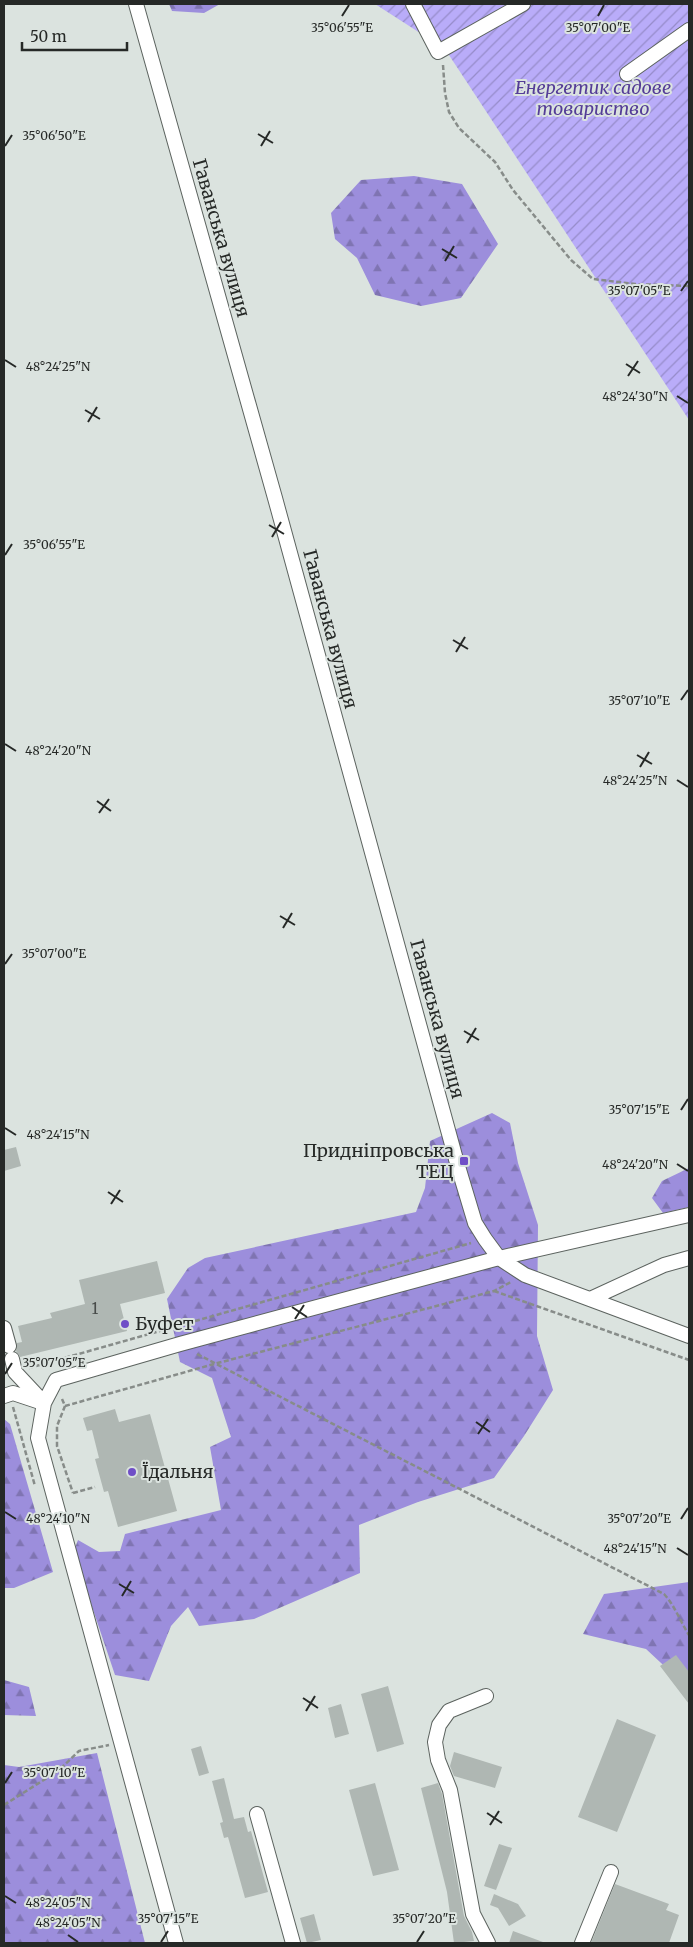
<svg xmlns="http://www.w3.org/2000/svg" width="693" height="1947" font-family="Merriweather,serif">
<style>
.forest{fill:url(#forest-firs)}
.garden{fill:url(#garden-furrows)}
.building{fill:#afb7b3}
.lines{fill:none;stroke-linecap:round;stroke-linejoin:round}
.minor-casing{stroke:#5c635f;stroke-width:16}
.path{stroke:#878c89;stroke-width:2.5;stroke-dasharray:5 2.5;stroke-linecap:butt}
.minor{stroke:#fff;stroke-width:14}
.ticks{fill:none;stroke:#262927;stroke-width:2}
.poi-dot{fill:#6f4ec7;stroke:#dbe3df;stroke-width:2}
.labels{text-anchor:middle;stroke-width:4;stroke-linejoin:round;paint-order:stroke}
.number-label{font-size:15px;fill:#484c4a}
.park-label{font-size:18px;font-style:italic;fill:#543c97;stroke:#dbe3df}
.street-label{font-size:18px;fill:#262927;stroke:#dbe3df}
.poi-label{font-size:18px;fill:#262927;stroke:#dbe3df;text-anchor:start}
.ticks-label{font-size:12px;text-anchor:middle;fill:#262927;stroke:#dbe3df;stroke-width:4;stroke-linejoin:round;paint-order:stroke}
</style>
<defs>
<pattern id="forest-firs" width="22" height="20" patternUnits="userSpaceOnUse" patternTransform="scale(1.25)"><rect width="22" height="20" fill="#9c8edc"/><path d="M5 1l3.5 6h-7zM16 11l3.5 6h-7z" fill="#7f74b2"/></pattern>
<pattern id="garden-furrows" width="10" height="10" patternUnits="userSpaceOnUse" patternTransform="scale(1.25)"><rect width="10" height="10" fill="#b9acf9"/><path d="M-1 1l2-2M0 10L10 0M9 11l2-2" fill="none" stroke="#968cca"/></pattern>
</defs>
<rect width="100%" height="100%" fill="#dbe3df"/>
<path class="forest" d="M169,4H220L204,13L172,11Z
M414,176L462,184L498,244L461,298L421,306L375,295L357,258L335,239L331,213L361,180Z
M492,1113L510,1123L518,1163L538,1225L537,1336L553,1390L524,1436L494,1478L418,1502L359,1525L360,1573L254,1619L199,1626L188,1607L171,1626L149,1681L115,1675L82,1577L71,1558L78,1540L99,1552L120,1551L125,1534L221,1510L210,1447L231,1437L212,1378L180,1362L167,1299L188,1268L205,1258L416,1212L425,1188L430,1141Z
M689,1168V1207L663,1213L652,1198L662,1181Z
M4,1419L10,1424L53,1572L14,1588H4Z
M689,1582V1689L646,1649L583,1634L604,1594Z
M4,1680L29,1687L36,1716L4,1715Z
M97,1753L145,1943H4V1765L19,1767Z"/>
<path class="garden" d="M375,4H689V420L445,49Z"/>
<path class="building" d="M16,1147L21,1166L4,1171V1150Z
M157,1261L165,1293L120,1304L127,1331L20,1357L16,1351L17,1343L22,1342L18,1326L52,1318L50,1313L85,1304L79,1280Z
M115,1409L119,1422L150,1414L177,1511L118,1527L108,1491L104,1492L95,1459L99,1458L92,1430L87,1431L83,1418Z
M676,1655L689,1672V1704L660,1666Z
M388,1686L404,1744L377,1752L361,1694Z
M341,1704L349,1734L335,1738L328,1708Z
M617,1719L656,1735L617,1832L578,1817Z
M201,1746L209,1773L199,1776L191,1749Z
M454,1752L502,1767L495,1788L454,1776L450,1766Z
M224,1778L234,1819L244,1817L248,1832L251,1831L268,1892L245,1898L228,1837L224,1838L220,1823L223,1822L212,1781Z
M375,1783L399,1870L373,1876L349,1790Z
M438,1783L442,1794L464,1916L472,1932L474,1941L454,1943L447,1892L421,1788Z
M499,1844L512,1848L496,1890L484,1886Z
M615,1884L669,1904L666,1910L679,1915L669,1943H591Z
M494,1894L518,1904L526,1916L509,1926L498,1908L490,1905Z
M314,1914L321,1940L307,1943L300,1918Z
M513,1931L543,1942V1943H509Z"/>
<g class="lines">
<defs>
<path id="minor" d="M136,4L275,498L457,1163L475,1223L485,1239L499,1258L525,1275L689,1336
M413,4L438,52L523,4
M627,74L689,30
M590,1299L664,1265L689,1258
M4,1328L9,1346
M12,1359L15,1372L44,1403
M4,1396L13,1393L43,1403
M486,1696L449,1711L439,1725L435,1742L438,1760L450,1790L473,1914L488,1943
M257,1814L293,1943
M176,1943L38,1438L44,1403L56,1380L180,1344L499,1258L689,1215
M582,1943L611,1872"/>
</defs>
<use href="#minor" class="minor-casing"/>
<path class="path" d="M443,65L445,93L449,112L459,128L495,162L513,190L571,260L593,279L635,284L689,286
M494,1291L689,1360
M197,1354L664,1594C675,1606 680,1621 689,1635
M29,1368L471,1243
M62,1399L65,1406L57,1426V1446L73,1493
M65,1406L214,1364L494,1291L511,1282
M13,1407L35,1486
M73,1493L95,1487
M4,1805L58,1771L79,1751L109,1745"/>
<use href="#minor" class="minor"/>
</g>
<path class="ticks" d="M342,16L349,5M598,16L604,5M258,134L273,143M5,146L12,135M261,146L270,131M442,249L457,258M445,261L454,246M681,291L688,281M5,360L16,367M626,364L640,373M628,376L638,361M677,396L688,403M85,410L100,419M88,422L97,407M269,525L284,534M272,537L281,522M5,555L12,544M453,640L468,649M456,652L465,637M681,700L688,690M5,744L16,751M637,755L652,764M640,767L649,752M677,780L688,787M97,801L111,811M99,813L109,799M280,916L295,925M283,928L292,913M5,964L12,954M464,1031L479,1040M467,1043L476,1028M681,1110L688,1099M5,1128L16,1135M677,1164L688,1171M108,1192L123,1202M111,1204L120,1190M292,1307L307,1317M295,1319L304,1305M5,1374L12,1363M476,1422L490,1432M478,1434L488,1419M5,1512L16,1519M681,1519L688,1508M677,1548L688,1555M119,1584L134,1593M122,1596L131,1581M303,1698L318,1708M306,1711L315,1696M5,1783L12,1772M487,1813L502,1823M490,1825L499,1811M5,1896L16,1903M68,1935L78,1942M161,1942L168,1931M417,1942L424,1931"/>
<g class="poi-dot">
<rect x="459" y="1156" width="10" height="10" rx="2.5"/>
<circle cx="125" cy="1324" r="5"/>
<circle cx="132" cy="1472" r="5"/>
</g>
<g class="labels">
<g class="number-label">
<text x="95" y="1314">1</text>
</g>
<g class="park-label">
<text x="593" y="94">Енергетик садове<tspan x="593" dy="21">товариство</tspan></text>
</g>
<g class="street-label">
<text transform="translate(221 238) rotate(74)" y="6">Гаванська вулиця</text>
<text transform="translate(330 629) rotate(75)" y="6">Гаванська вулиця</text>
<text transform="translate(437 1019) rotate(75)" y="6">Гаванська вулиця</text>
</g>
<g class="poi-label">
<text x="454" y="1157" text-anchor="end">Придніпровська<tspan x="454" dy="21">ТЕЦ</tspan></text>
<text x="135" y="1330">Буфет</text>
<text x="142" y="1478">Їдальня</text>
</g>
</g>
<g class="ticks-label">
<text x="342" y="32">35°06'55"E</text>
<text x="598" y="32">35°07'00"E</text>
<text x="54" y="140">35°06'50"E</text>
<text x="639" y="295">35°07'05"E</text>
<text x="58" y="371">48°24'25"N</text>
<text x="635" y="401">48°24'30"N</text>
<text x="54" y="549">35°06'55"E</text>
<text x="639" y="705">35°07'10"E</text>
<text x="58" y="755">48°24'20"N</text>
<text x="635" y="785">48°24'25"N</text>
<text x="54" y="958">35°07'00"E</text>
<text x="639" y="1114">35°07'15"E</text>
<text x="58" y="1139">48°24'15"N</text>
<text x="635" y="1169">48°24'20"N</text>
<text x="54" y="1367">35°07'05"E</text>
<text x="639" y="1523">35°07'20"E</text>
<text x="58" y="1523">48°24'10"N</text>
<text x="635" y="1553">48°24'15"N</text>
<text x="54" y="1777">35°07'10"E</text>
<text x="58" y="1907">48°24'05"N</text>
<text x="168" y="1923">35°07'15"E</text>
<text x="424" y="1923">35°07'20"E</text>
<text x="68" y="1927">48°24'05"N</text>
</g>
<rect width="693" height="1947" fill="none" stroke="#262927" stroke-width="10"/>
<path d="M22 42v8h105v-8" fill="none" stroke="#262927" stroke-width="2.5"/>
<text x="30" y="42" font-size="15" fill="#262927" stroke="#dbe3df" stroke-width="4" paint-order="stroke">50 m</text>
</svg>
